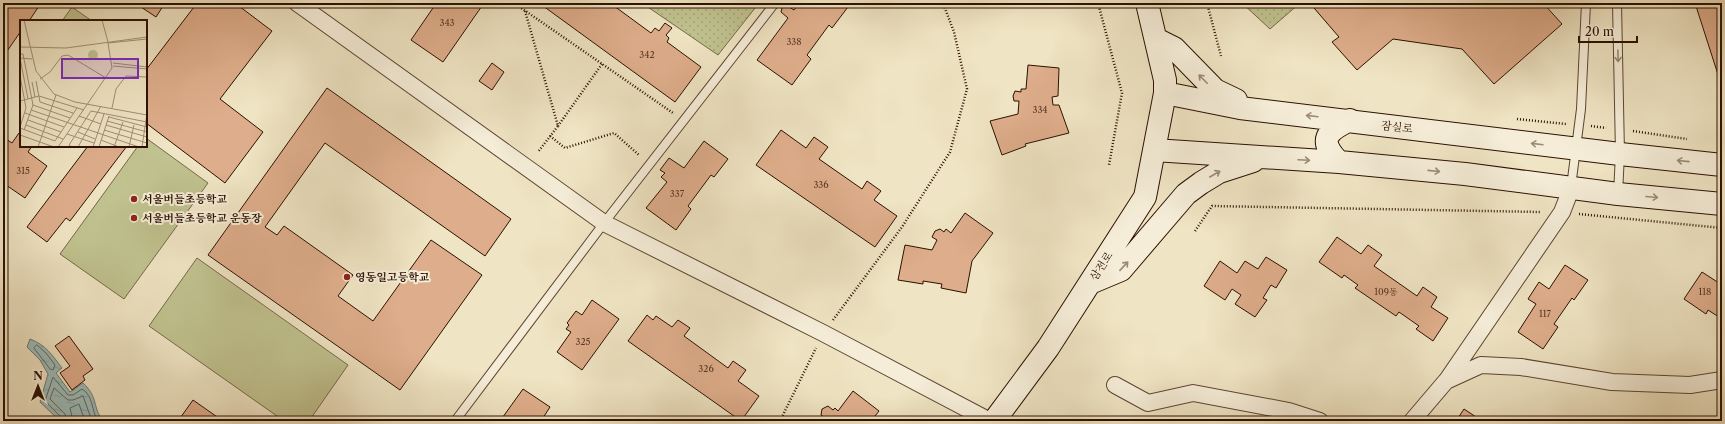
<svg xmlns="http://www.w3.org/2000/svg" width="1725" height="424" font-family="'Libre Caslon Text','Noto Serif KR',serif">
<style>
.green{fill:#c0c28f;stroke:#766948}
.park{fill:url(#park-dots);stroke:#766948}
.water{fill:url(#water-ripples);stroke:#6f7870}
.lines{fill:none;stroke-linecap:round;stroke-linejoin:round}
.shore{stroke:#64665e;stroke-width:1}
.building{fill:#dead8b;stroke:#2c1000}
.lane-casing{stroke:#5d4531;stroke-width:10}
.street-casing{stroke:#5d4531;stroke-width:18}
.secondary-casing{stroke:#2c1000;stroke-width:24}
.path{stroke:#2c1000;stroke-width:2.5;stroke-dasharray:1 2;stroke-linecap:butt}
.lane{stroke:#f5edd8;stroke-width:8}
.street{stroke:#f5edd8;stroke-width:16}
.secondary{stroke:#f5edd8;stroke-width:22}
.oneway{stroke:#9b8a77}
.poi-dot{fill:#8f2418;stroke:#f5edd8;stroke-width:1.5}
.labels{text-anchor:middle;stroke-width:4;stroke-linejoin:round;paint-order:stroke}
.number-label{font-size:9px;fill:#583723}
.street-label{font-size:11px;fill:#2c1000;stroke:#f5edd8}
.poi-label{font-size:11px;font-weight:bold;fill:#2c1000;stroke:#f5edd8;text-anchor:start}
.inset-road{fill:none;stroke:#a18f75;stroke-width:1}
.view{fill:#7b2cbf;fill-opacity:0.15;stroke:#7b2cbf;stroke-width:2}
.inset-edge{fill:none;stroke:#2c1000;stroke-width:2}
</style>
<defs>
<pattern id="park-dots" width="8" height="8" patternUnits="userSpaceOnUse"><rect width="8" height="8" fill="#c0c28f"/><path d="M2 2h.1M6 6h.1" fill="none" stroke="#a5a67a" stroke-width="1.8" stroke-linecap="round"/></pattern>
<pattern id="water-ripples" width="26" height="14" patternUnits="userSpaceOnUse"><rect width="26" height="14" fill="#9cbdbb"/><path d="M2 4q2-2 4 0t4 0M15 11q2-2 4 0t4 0" fill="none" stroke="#87a19f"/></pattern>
</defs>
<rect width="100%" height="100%" fill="#efe4c3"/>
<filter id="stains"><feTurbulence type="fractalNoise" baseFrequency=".005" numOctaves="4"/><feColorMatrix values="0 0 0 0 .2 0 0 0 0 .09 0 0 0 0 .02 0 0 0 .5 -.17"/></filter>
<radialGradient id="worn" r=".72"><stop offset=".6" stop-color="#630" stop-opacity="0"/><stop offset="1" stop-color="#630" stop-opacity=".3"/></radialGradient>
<path class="green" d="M72,7L92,21H62Z
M146,138L208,183L124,299L60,254L138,146H146Z
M197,258L348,365L309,421H284L149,326Z"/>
<path class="park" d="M642,3H759L718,55Z
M1242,3H1300L1270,29Z"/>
<path class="water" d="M30,339C46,345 52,355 62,368L56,373L70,392L83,383C99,398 92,407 103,421H60L40,402L48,374L40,360L27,347Z"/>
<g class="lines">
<path class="shore" d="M37,345L46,353L55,365L53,370L50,369L34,348Z
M62,421L61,417L45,401L53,377L68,395H73L82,389C94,396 91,411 98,421
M67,421L65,414L50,399L54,388L68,400H73L83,396L92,421
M73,421L70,408L79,404L85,421"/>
</g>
<path class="building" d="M3,3H41L29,21H21V31L3,57Z
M135,3H165L156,17Z
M197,3H235L272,31L220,99L263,132L225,183L146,123V70Z
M432,3H484L443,62L411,40L435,5Z
M539,3H610L651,33L655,28L659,31L665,23L672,28L666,35L669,38L667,42L701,67L675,102Z
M799,3H851L832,28L829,25L807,55L811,59L792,85L757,60L788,18L781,12L782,8L786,5L794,10Z
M1320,3H1535L1536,5L1543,3L1562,24L1494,84L1462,49L1393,39L1357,70L1332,42L1339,37L1314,8Z
M1695,3H1722V87Z
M492,63L504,72L492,90L479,81Z
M1028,65L1059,68L1058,96L1052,97L1053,105H1059L1069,133L1025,144L1026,146L1002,155L990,121L1018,114L1019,101H1014L1013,96L1015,91L1021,92V89H1026Z
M327,88L511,219L485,256L325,143L265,227L277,235L284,226L353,275L338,296L373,321L431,240L482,275L400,390L208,255Z
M781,130L806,148L814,137L828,147L819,159L862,189L867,181L881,191L874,200L897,216L875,247L756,165Z
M19,133L21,135V146H32L28,152L47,166L25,198L3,183L5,178L3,177V137L12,143Z
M704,141L728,159L714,177L711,175L688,206L691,209L676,230L646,208L667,182L661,177L665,173L660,170L669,158L684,168Z
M88,146H127L70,221L66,218L47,242L27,227Z
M965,213L993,233L972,261L966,293L941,288L942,284L923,281V284L898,280L905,245L932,250L937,240L932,237L935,231L940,229L944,232L946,229L951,233Z
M1337,237L1361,254L1368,245L1382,255L1374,266L1417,296L1423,287L1437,297L1431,307L1448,318L1433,341L1416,329L1419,326L1399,312L1396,316L1355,288L1358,285L1344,275L1342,278L1319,262Z
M1266,257L1287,270L1276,288L1271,285L1263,298L1267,300L1255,317L1235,304L1241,295L1232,289L1225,300L1204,286L1220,261L1237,273L1245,261L1258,269Z
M1565,265L1588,280L1574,300L1572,298L1554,324L1558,327L1543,349L1518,332L1536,304L1528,299L1539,282L1549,289Z
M1702,272L1722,285V319L1708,310L1706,314L1684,299Z
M592,300L619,319L582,370L557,352L571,332L566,329L569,325L567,323L576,311L582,315Z
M647,315L653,320L656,316L672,327L678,320L690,328L684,336L728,368L733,361L746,370L738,381L759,396L741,421L628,341Z
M69,336L93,369L83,376L85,380L72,390L60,373L70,366L55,346Z
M523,389L550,407L541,421H500Z
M853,391L879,411L871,421H823L825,418L821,415L822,409L828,406L833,410L835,408L838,411Z
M193,400L223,421H178Z
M1464,409L1482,421H1456Z"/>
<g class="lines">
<defs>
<path id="lane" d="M1617,3L1620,154L1618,194
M1571,187L1581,109L1586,3
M455,421L604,223L775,3"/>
<path id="street" d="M297,3L604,223L823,333L990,421
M1447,380L1562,212L1571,189
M1115,385L1148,403L1193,393L1289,411L1320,421
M1412,421L1446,381L1481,365L1521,367L1612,382L1690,385L1722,380"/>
<path id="secondary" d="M1156,39L1174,48L1215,90L1236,100
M1165,93L1240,108L1620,154L1722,165
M1154,150L1339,162L1465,174L1618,194L1722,204
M1339,162C1317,140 1327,131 1350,120
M1090,283L1121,270L1186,194L1201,183L1219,172L1253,161
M994,421L1048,348L1145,197L1165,93V80L1147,3"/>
</defs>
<use href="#lane" class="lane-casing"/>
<use href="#street" class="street-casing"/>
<use href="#secondary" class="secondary-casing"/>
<path class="path" d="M514,3L673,113
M1098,3L1122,93L1109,165
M1207,3L1221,56
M525,11L558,126L538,152
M1517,119L1566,124
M558,126L602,64
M1591,126L1606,128
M1633,131L1687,139
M550,136L565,148L614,133L639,155
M1579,214L1722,228
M1195,231L1212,206L1540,212
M833,320L902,227L950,152L967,89L954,32L943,3
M780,421L816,348"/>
<use href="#lane" class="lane"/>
<use href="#street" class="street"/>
<use href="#secondary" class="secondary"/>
</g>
<defs><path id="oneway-shaft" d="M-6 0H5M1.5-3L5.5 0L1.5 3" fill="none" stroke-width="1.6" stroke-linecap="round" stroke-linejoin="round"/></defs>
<g class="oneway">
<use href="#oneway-shaft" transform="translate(1618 56) rotate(89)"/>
<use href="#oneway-shaft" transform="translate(1203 79) rotate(-135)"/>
<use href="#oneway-shaft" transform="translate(1312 116) rotate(-173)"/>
<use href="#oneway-shaft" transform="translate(1537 144) rotate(-173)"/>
<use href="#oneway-shaft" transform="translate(1304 160) rotate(3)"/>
<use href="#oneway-shaft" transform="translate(1683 161) rotate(-174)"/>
<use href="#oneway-shaft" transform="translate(1434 171) rotate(6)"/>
<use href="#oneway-shaft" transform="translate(1215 174) rotate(-30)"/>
<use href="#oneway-shaft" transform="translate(1652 197) rotate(5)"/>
<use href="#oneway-shaft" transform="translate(1124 266) rotate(-47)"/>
</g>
<g class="poi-dot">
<circle cx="134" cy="199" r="4"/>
<circle cx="134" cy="218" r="4"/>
<circle cx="347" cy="277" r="4"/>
</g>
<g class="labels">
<g class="number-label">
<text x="447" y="26">343</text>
<text x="794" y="45">338</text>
<text x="647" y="58">342</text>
<text x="1040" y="113">334</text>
<text x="23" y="174">315</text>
<text x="821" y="188">336</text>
<text x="677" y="197">337</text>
<text x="1386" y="295">109동</text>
<text x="1705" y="295">118</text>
<text x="1545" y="317">117</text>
<text x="583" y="345">325</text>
<text x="706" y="372">326</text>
</g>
<g class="street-label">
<text transform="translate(1397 127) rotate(7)" y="4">잠실로</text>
<text transform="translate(1101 266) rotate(-57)" y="4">삼전로</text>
</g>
<g class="poi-label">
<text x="142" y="203">서울버들초등학교</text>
<text x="142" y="222">서울버들초등학교 운동장</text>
<text x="355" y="281">영동일고등학교</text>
</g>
</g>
<g transform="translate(20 20)">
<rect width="127" height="127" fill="#efe4c3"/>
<path d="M68 35a5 5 0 1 1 10 0a5 5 0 1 1-10 0Z" fill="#c0c28f"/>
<path class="inset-road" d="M4,0L16,51L34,74L55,82L127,95M82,0L88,22M88,23L127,19M0,27L46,28L127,17M0,34H3L13,85L4,110M0,38L8,79M0,38L12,39M93,43L127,47M93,46L127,49M0,56L6,88L0,107M20,59L30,52L42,36L48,35L86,58M16,61L20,82L53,93M12,62L15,77M0,81L19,76L64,90M13,85L50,98M92,88L96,69L106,56L127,57M11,90L119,127M5,93L44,107M59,96L81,104M89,97L127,107M8,100L41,112M87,101L127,112M6,105L43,119M86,105L127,117M0,108L35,121L57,88M84,110L127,123M58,112L75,119M47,114L74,123M0,115L34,127M81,120L99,127M18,127L36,75M38,127L92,48L88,23M52,127L49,125L71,91L127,102M58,127L81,86M73,127L84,94M79,127L89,96M94,127L103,102M109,127L114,105M122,127L127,93"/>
<path class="view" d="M42,39H118V58H42Z"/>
<rect width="127" height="127" class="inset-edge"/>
</g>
<rect width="1725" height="424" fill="none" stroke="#efe4c3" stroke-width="16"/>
<rect x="4" y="4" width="1717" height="416" fill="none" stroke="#2c1000" stroke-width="2"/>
<rect x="8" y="8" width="1709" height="408" fill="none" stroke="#2c1000"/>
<g transform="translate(38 386)" stroke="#f5edd8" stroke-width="3" paint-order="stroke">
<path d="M0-3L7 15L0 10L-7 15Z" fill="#2c1000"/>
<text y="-6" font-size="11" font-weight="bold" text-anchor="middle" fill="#2c1000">N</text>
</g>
<path d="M1579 36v6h58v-6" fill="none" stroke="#2c1000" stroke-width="2"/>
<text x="1585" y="36" font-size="12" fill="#2c1000" stroke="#f5edd8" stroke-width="3" paint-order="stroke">20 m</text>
<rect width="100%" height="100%" filter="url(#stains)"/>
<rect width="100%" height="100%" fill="url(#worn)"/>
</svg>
